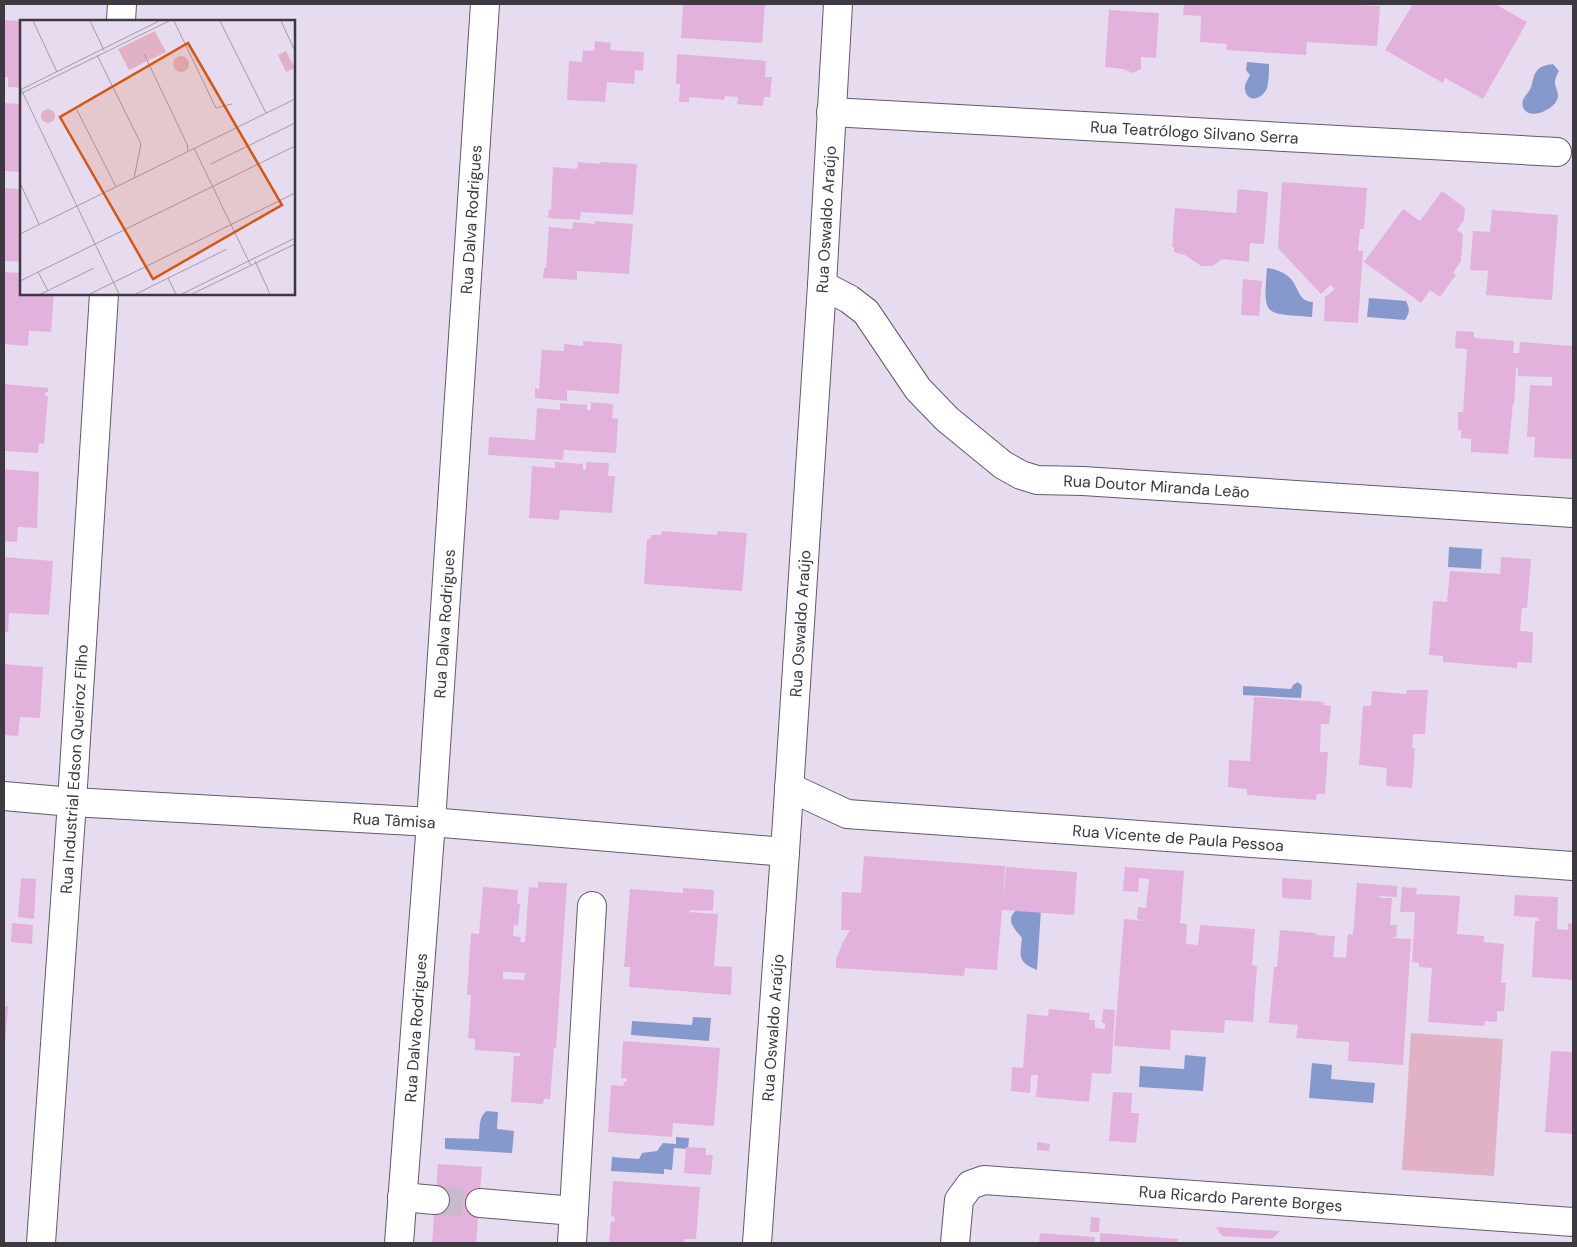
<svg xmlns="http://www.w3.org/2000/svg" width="1577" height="1247" font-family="'DM Sans',sans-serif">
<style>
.green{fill:#e1b2c5}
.water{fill:#8699cd}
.building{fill:#e3b2dc;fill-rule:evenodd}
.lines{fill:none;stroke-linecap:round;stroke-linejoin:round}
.minor-tunnel{stroke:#c5bbcc;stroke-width:28;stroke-dasharray:28 14;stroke-linecap:butt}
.minor-casing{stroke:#635a6a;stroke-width:30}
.minor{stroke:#fff;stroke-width:28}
.labels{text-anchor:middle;stroke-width:5;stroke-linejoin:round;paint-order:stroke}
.street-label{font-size:16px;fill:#3d3940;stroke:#e7dcef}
.inset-road{fill:none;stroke:#a39ba9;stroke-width:1}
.view{fill:#d75611;fill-opacity:0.15;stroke:#d75611;stroke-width:2.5}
.inset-edge{fill:none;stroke:#3d3940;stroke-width:2.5}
</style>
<rect width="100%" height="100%" fill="#e7dcef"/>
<path class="green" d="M1411,1033L1503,1039L1494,1176L1402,1170Z"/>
<path class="water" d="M1247,62L1269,64C1269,71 1269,81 1267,88C1263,99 1248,104 1245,90C1244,85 1248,79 1250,75L1246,70Z
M1553,64L1559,71C1557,74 1555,79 1555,82C1555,89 1560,93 1557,100C1552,111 1528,121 1523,107C1520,98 1529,94 1531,87C1533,82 1533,76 1536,72C1540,66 1546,65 1553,64Z
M1267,268C1275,269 1284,272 1290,278C1299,287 1298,302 1313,302L1312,317C1264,313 1263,318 1267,268Z
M1369,298L1406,301C1410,309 1410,312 1405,320L1367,317Z
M1449,547L1482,549L1481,569L1448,567Z
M1298,682L1302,686L1301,698L1243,695V686L1291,689L1293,685Z
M1019,908L1041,909L1037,970C1017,962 1020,956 1022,938C1013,927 1004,919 1019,908Z
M693,1017L711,1018L709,1041L631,1035L632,1021L692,1025Z
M1185,1055L1206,1057L1203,1091L1139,1087L1140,1066L1184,1069Z
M1312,1063L1332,1065L1331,1079L1375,1083L1373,1103L1309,1098Z
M487,1111L498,1112L497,1129L514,1131L512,1153L445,1149V1138L479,1139C480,1130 478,1116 487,1111Z
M676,1137L689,1138L688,1149L674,1148L672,1170L664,1169V1174L611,1171L612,1157L639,1159L642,1153L657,1151L663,1143L676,1144Z"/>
<path class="building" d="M683,4H765L762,43L681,38Z
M1184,4H1342L1380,6L1377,46L1307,42L1306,55L1226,50L1227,44L1200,42L1201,16L1183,15Z
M1413,4H1495L1527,22L1483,99L1445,78L1443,83L1385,50Z
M1109,10L1159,13L1156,58L1141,57V69L1133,73L1123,69L1105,67Z
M4,20L21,21V88L8,87V77H4Z
M595,41L611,43L610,50L644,52L643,71L635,70L634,84L607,82L605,102L567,100L569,61L582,62L583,50L594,51Z
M677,54L766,61L765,77H772L770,97H764L763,106L737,104L738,97L725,96L724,100L689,97V102H679L680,84H676Z
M4,103L21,104V172L4,171Z
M578,162L600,164V162L637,164L633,215L581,212L580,220L548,218L549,209L551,210L553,167L577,169Z
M1282,182L1367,188L1364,229H1360L1358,251H1363L1358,323L1324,321L1325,297L1335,289L1330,285L1321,294L1278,248Z
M4,188L21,189V262L4,261Z
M1238,189L1268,192L1264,244L1250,243L1249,262L1222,259L1213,266H1201L1185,255L1174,252V247H1172L1175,208L1236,213Z
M1442,191L1465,208L1464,220L1457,230L1463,234L1461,261L1453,273L1456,275L1440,297L1430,290L1421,303L1364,262L1403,209L1420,221Z
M1492,210L1558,215L1552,300L1486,295L1488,271L1470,270L1473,231L1490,232Z
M595,221L633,224L629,274L577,271V280L543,278L544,268H546L549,227L572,229L573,222L595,224Z
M4,272L21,273V294H54L51,332L29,331L28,346L4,344Z
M1243,279L1262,281L1259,316L1241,315Z
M1456,331L1474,332V338L1514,341L1513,353H1519L1520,342L1573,346V459L1534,457L1535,437H1527L1530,385L1552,386V377L1518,376V368H1516L1514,404H1513L1508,454L1471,452V439L1461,438V430L1458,431V412H1463L1467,349L1455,348Z
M583,341L622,344L619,394L567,390V401L535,398V388L539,389L542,350L564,351V344L583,346Z
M4,384L48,388V392H46L45,396H48L44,444L39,443L38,453L4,451Z
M591,402L613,404L612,418L618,419L616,453L564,450L563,460L488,455L489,437L535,440L537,408L560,410V403L587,405V410H591Z
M555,462L583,464V470H586V462L609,463L608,476H615L612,513L560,510L559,520L529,518L532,466L555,468Z
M4,469L39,472L37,528L18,527L17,542L4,541Z
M662,531L717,535L718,531L747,533L742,591L644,584L647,539H650L651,535H661Z
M4,557L53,561L49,615L9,613L8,632H4Z
M1501,557L1531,559L1527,608H1522L1520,631L1533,632L1532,663L1517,662V668L1443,662V656L1429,655L1433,601L1447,602L1450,571L1500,574Z
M4,664L43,667L40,718L20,717L18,736L4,735Z
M1407,690H1428L1425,734H1413L1412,748H1415L1412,788L1386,786L1387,768L1359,765L1363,706H1371L1372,691L1406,694Z
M1254,697L1324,702L1323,705L1331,706L1329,724H1321L1320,752H1328L1325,794H1317L1316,800L1247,795V789L1228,787L1229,760L1250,761Z
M864,856L1005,866L1003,902L1006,867L1077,872L1074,915L1002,910L997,970L965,968L964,976L836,968V960L842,944L850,930H841L842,892L861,893Z
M1125,867L1184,871L1180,923L1187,924L1186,944L1198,945L1200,925L1255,929L1252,965L1257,966L1253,1022L1225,1020L1224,1033L1171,1030L1170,1050L1114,1046L1124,919L1145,921L1137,919L1138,907L1146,908L1149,879L1139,878L1138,892L1123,891Z
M21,878L36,879L34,919L18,917Z
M1282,878L1312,880L1311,900L1282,898Z
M538,882L567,883L556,1048H554L550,1099H544L543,1104L511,1102L514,1056H520V1053L475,1050V1039L468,1038L471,995H467L471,933L479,934L483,887L518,890L517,903L520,904L518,926L514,925L513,936L521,937L520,942H525L529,887L538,888ZM503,972L525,973L524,980L503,979Z
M1357,883L1397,886V897L1379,896L1380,898H1392L1390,925H1397L1396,937L1389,938L1411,939L1403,1065L1348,1061L1349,1042L1296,1038L1298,1025L1269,1023L1274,967H1277L1280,930L1316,933V935L1335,936L1333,957L1346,958L1348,934L1353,935Z
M1402,887L1417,888L1416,894L1460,896L1457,934L1484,936V942L1504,944L1501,983H1506L1504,1011H1497V1022L1485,1021L1484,1026L1428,1022L1432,968L1419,967V963L1412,962L1415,912H1400Z
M683,888L714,890L713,911L690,910L689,912L718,914L714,966L732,967L731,995L629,987L630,967H624L630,889L683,893Z
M1515,895L1558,897L1557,929L1568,930V923L1573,924V980L1532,977L1535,921H1539V918L1514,916Z
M12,923L33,925L32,944L11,942Z
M4,1006H8L5,1044H4Z
M1049,1009L1090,1013L1089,1020H1095V1028L1105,1029V1023H1102L1103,1009L1115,1010L1111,1074L1092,1073L1089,1102L1036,1097L1038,1075H1031L1030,1093L1011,1091L1012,1067L1023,1068L1027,1014L1048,1016Z
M623,1041L720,1048L714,1126L673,1123L672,1137L608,1132L611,1085L623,1086L624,1082H627L626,1078H621Z
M1551,1051L1573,1052V1134L1545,1132Z
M1113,1092L1132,1093L1131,1113H1139L1136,1143L1109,1141Z
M1037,1142L1050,1144L1049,1151L1037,1150Z
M686,1147L706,1148V1155H713L711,1175L684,1173Z
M438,1164L482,1167L476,1243H432Z
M613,1181L700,1187L696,1239H685L684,1243H609L611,1221L614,1222L615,1217L611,1216Z
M1091,1217L1100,1218L1099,1232H1090Z
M1216,1227L1280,1231L1272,1239L1222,1236Z
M1040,1233L1095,1237V1243H1039Z
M1100,1233L1178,1239L1177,1243H1100Z"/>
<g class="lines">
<path class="minor-tunnel" d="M435,1200L480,1203"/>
<defs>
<g id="minor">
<path d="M121,21L122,4"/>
<path id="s1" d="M831,112L1557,152"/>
<path id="s2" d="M822,285L849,299L866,312L918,389L947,419L1003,465L1021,475L1037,480L1083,481L1573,513"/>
<path id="s3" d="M789,787L847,814L1573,866"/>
<path id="s4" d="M4,796L72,802L431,822L785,852"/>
<path d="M402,1197L435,1200"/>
<path d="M480,1203L574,1211"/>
<path id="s5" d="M41,1243L72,802L104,294"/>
<path id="s6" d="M399,1243L431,822L485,4"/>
<path d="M572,1243L592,906"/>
<path id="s7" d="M757,1243L785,852L822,285L838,4"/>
<path id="s8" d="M955,1243L959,1200L970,1185L984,1180L1573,1222"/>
</g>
</defs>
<use href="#minor" class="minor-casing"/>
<use href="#minor" class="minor"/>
</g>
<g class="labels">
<g class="street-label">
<text dy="6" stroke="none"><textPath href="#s1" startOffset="364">Rua Teatrólogo Silvano Serra</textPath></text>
<text dy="6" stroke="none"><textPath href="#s7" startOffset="1026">Rua Oswaldo Araújo</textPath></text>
<text dy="6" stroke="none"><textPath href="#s6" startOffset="1026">Rua Dalva Rodrigues</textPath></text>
<text dy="6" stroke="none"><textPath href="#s2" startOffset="416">Rua Doutor Miranda Leão</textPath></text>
<text dy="6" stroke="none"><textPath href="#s6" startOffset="621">Rua Dalva Rodrigues</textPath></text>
<text dy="6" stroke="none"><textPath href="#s7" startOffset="621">Rua Oswaldo Araújo</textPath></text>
<text dy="6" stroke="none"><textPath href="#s5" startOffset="475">Rua Industrial Edson Queiroz Filho</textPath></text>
<text dy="6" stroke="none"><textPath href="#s4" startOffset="391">Rua Tâmisa</textPath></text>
<text dy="6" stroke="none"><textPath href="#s3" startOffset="396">Rua Vicente de Paula Pessoa</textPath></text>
<text dy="6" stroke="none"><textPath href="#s6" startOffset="216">Rua Dalva Rodrigues</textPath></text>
<text dy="6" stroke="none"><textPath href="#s7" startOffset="216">Rua Oswaldo Araújo</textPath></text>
<text dy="6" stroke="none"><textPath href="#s8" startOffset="334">Rua Ricardo Parente Borges</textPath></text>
</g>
</g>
<g transform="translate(20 20)">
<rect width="275" height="275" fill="#e7dcef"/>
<path d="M135,11L146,32L109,50L98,29ZM266,31L275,48L266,52L258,35ZM153 44a8 8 0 1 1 16 0a8 8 0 1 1-16 0ZM21 96a7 7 0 1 1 14 0a7 7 0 1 1-14 0Z" fill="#e1b2c5"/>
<path class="inset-road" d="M13,1L37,52M70,1L84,30M154,1L196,88L212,84M200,1L246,93M261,1L275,31M124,34L167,124L168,131M77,35L121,124L114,158M1,69L99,274M0,70L139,1M0,74L149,1M57,90L96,167M174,128L231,246M191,144L275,103M0,163L19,204M0,214L275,79M235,241L250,274M18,252L28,271M148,258L156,274M0,261L275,126M21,274L74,248M70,274L275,173M116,274L207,229M162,274L275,218M172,274L275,224"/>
<path class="view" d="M168,23L262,185L133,259L40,97Z"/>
<rect width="275" height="275" class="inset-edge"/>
</g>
<rect width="1577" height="1247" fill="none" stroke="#3d3940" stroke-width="10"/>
</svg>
